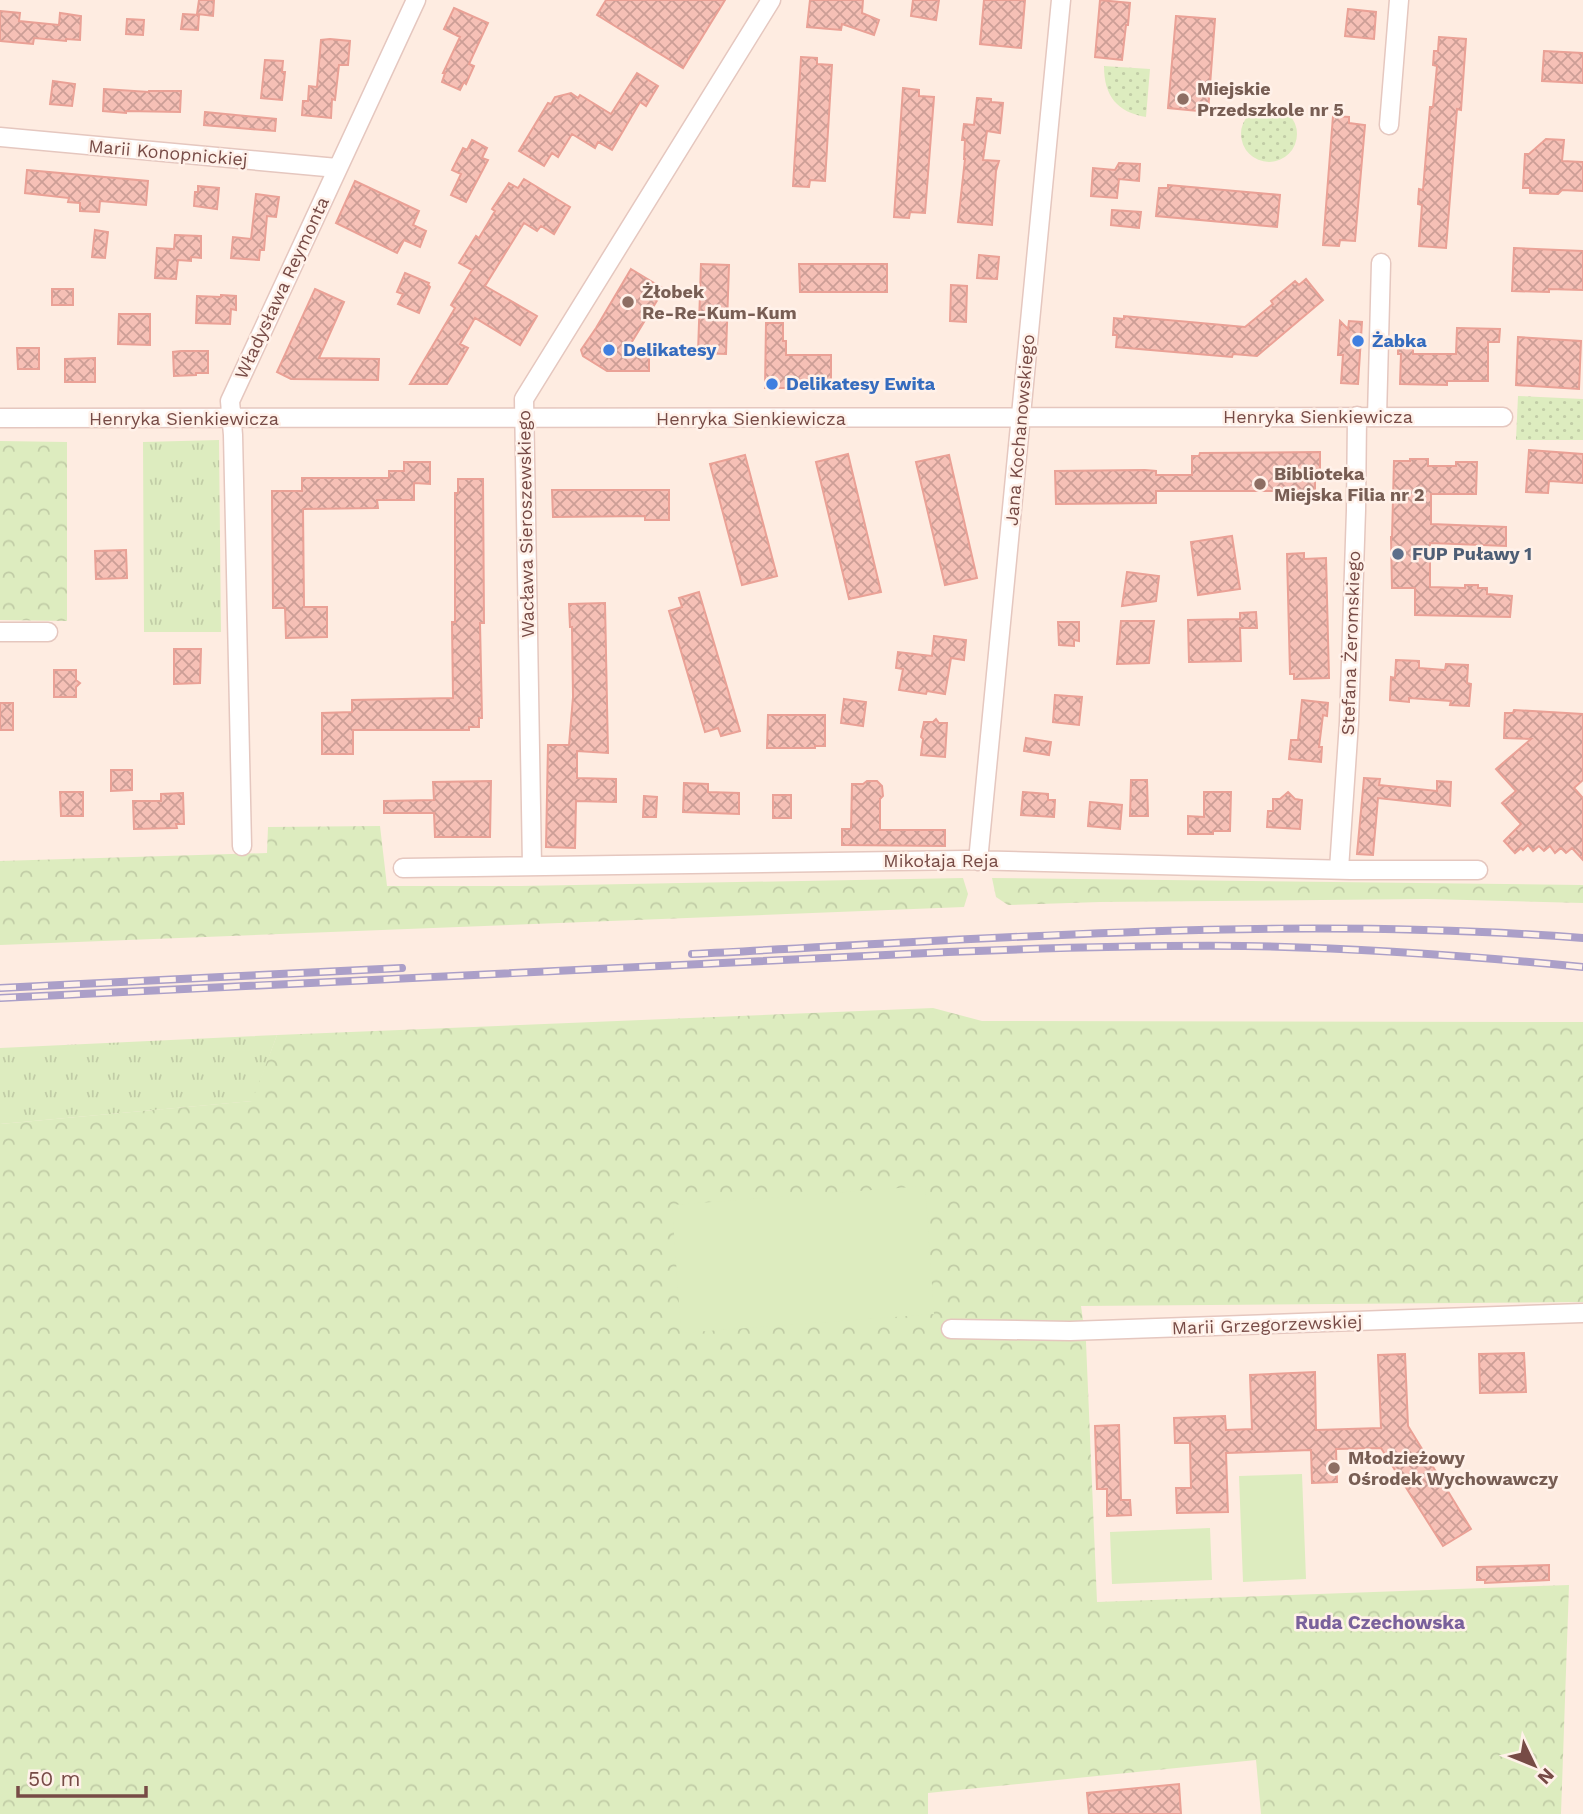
<svg xmlns="http://www.w3.org/2000/svg" width="1583" height="1814" font-family="'Work Sans',sans-serif">
<style>
.grass{fill:url(#grass-tufts)}
.forest{fill:url(#forest-crowns)}
.park{fill:url(#park-dots)}
.garden{fill:#ddecbf}
.building{fill:url(#building-cross-hatch);stroke:#eaa196;stroke-width:2}
.lines{fill:none;stroke-linecap:round;stroke-linejoin:round}
.street-casing{stroke:#e5c7bf;stroke-width:21}
.street{stroke:#fff;stroke-width:18}
.rail-casing{stroke:#ab9fc8;stroke-width:8}
.rail{stroke:#fff1e9;stroke-width:5;stroke-dasharray:16;stroke-linecap:butt}
.education-dot{fill:#8d6e63;stroke:#fff1e9;stroke-width:2.5}
.shop-dot{fill:#3f7fe0;stroke:#fff1e9;stroke-width:2.5}
.service-dot{fill:#5c6f8a;stroke:#fff1e9;stroke-width:2.5}
.labels{text-anchor:middle;stroke-width:5;stroke-linejoin:round;paint-order:stroke}
.education-label{font-size:18px;font-weight:bold;fill:#785e54;stroke:#fff1e9;text-anchor:start}
.street-label{font-size:18px;fill:#774b46;stroke:#fff1e9}
.shop-label{font-size:18px;font-weight:bold;fill:#366cbe;stroke:#fff1e9;text-anchor:start}
.service-label{font-size:18px;font-weight:bold;fill:#4e5e75;stroke:#fff1e9;text-anchor:start}
.neighbourhood-label{font-size:19px;font-weight:bold;fill:#79619b;stroke:#fff1e9}
</style>
<defs>
<pattern id="grass-tufts" width="24" height="20" patternUnits="userSpaceOnUse" patternTransform="scale(1.75)"><rect width="24" height="20" fill="#ddecbf"/><path d="M3 7l-1-3M5 7V3M7 7l1-3M15 17l-1-3M17 17v-4M19 17l1-3" fill="none" stroke="#c1cca6"/></pattern>
<pattern id="forest-crowns" width="20" height="18" patternUnits="userSpaceOnUse" patternTransform="scale(1.75)"><rect width="20" height="18" fill="#ddecbf"/><path d="M2 6a3 3 0 1 1 6 0M12 15a3 3 0 1 1 6 0" fill="none" stroke="#c1cca6"/></pattern>
<pattern id="park-dots" width="8" height="8" patternUnits="userSpaceOnUse" patternTransform="scale(1.75)"><rect width="8" height="8" fill="#ddecbf"/><path d="M2 2h.1M6 6h.1" fill="none" stroke="#c1cca6" stroke-width="1.8" stroke-linecap="round"/></pattern>
<pattern id="building-cross-hatch" width="8" height="8" patternUnits="userSpaceOnUse" patternTransform="scale(1.75)"><rect width="8" height="8" fill="#f6c0b6"/><path d="M0 0l8 8M0 8l8-8" fill="none" stroke="#cc9e96"/></pattern>
</defs>
<rect width="100%" height="100%" fill="#feece1"/>
<path class="grass" d="M219,440L221,632H144L143,442Z
M277,1035L253,1101L0,1124V1048Z"/>
<path class="forest" d="M0,441L67,442V621L0,620Z
M380,826L387,886H520L963,878L968,894L964,907L0,945V861L267,853L268,827Z
M992,878L1583,885V903L1427,899L1100,902L1008,905L996,897Z
M933,1008L982,1021L1583,1022V1302L1081,1306L1086,1342L1097,1602L1569,1585L1561,1814H1261L1256,1760L928,1793V1814H0V1124L252,1101L277,1035Z"/>
<path class="park" d="M1104,66L1150,69L1146,117C1117,112 1104,96 1104,66Z
M1241 134a28 28 0 1 1 56 0a28 28 0 1 1-56 0Z
M1518,396L1583,399V440H1516Z"/>
<path class="garden" d="M925,1186L934,1314L681,1333L672,1205Z
M1302,1474L1306,1579L1243,1582L1239,1476Z
M1210,1528L1212,1580L1112,1584L1110,1532Z"/>
<path class="building" d="M199,0H214L213,16L197,14Z
M606,0H725L683,68L597,15Z
M810,0H863L862,13L879,20L874,35L842,24L841,30L807,27Z
M913,0H939L936,20L911,16Z
M984,0H1025L1021,48L980,44Z
M1100,0L1130,3L1128,25H1126L1122,60L1095,57Z
M454,8L488,23L469,64L474,66L466,84L464,82L460,90L442,82L445,73H443L460,37L444,29Z
M1348,9L1376,12L1374,39L1345,36Z
M0,11L20,13L19,21L59,25L60,13L81,16L80,40L66,39V41L34,38L33,44L0,41Z
M183,14L199,15L198,30L181,29Z
M1176,16L1215,19L1208,112L1168,108Z
M127,19L144,20L143,35L126,34Z
M1439,37L1466,39L1461,110L1457,109L1446,248L1419,246L1422,205L1418,204L1419,189L1423,190L1430,107H1433L1437,66L1433,65L1434,51H1438Z
M330,39L350,41L348,65H339L335,100L332,99L331,118L302,115L303,101H308L309,86L317,87L321,40Z
M1544,51L1583,53V83L1542,81Z
M801,57L817,58V64L832,65L825,181L810,180L809,187L793,186Z
M265,60L283,61L282,72H285L282,100L261,98Z
M637,73L658,86L646,106L640,102L612,150L598,142L595,148L572,134L558,157L552,153L544,166L519,151L548,103L551,104L555,97L571,93L578,98L580,95L611,114Z
M53,81L75,84L72,106L50,104Z
M903,88L919,90V96L934,97L925,213L910,212L909,218L894,217Z
M104,89L149,92V91H181L180,112L126,111V113L103,111Z
M977,98L991,99V102L1003,103L1000,133L987,131L983,160L999,161L996,171L992,225L958,222L965,159H964L965,140H962L964,124L974,125Z
M205,112L276,119L275,131L204,125Z
M1333,116L1349,117V123L1365,125L1355,241L1340,240L1339,246L1323,245Z
M1546,139L1564,140L1562,161L1583,162V191L1562,190L1558,194L1530,193V188H1523L1525,154H1529Z
M472,140L487,148L482,158L488,160L466,202L451,195L461,174L452,170L463,148L467,150Z
M1119,163L1140,164L1139,181L1119,179L1117,198L1091,196L1093,168L1115,170Z
M27,170L148,181L146,205L100,201L99,212L80,211V203L68,202L69,198L25,193Z
M524,179L570,207L554,234L541,226L537,231L524,223L485,286L537,316L520,345L475,318L460,344L468,348L447,384H410L455,308L451,305L472,270L459,263L476,236L479,238L495,211L492,209L509,183L518,188Z
M355,181L419,211L413,225L426,231L420,247L404,240L397,253L336,223Z
M1168,185L1280,195L1277,227L1156,216L1159,188H1168Z
M198,186L219,188L217,209L194,206L195,192H198Z
M256,194L279,197L276,217L267,216L264,250H260L259,260L231,258L233,237L251,239Z
M1112,210L1141,212L1139,228L1111,225Z
M95,230L108,232L105,258L92,257Z
M175,235L201,236V258L191,257V261L178,260L176,279L155,278L157,248L174,249Z
M1514,248L1583,251V290L1549,289V292L1512,291Z
M979,255L999,257L997,279L977,278Z
M701,264L729,265L726,354L698,353Z
M799,264H887V292H800Z
M631,269L664,289L630,345L649,356V371H607L583,356L581,350L596,328Z
M405,273L429,283L428,285L430,287L419,313L398,304L403,294L397,292Z
M1306,279L1323,300L1257,356L1233,354L1232,357L1116,347L1117,335H1113L1114,318L1124,319V316L1245,327L1273,304L1271,301L1295,281L1299,285Z
M951,285L967,286L966,322L950,321Z
M52,289H73V305H52Z
M315,289L344,302L319,358L379,359L378,380L291,379L277,372Z
M221,295L236,296V310L231,309L230,324L196,323L197,296L221,297Z
M119,314H150V345L118,344Z
M1340,321L1348,329L1349,321L1362,322L1358,384L1341,383L1343,355H1338Z
M766,323H783V341H786V355H831V379L786,380V388H765Z
M1457,328L1500,329L1499,342H1488V381H1447V385L1400,384L1401,354H1398V338H1413V354H1456Z
M1518,337L1581,341L1579,389L1516,385Z
M17,348H39V369H18Z
M181,351H208V373H196V375L174,376L173,352Z
M95,358V382H65V359Z
M1529,450L1583,454V483L1549,481L1548,493L1526,492Z
M1320,452V469L1315,470V491H1156V503L1056,504L1055,471L1145,470L1156,471V475H1192V456H1199L1200,453Z
M848,454L881,592L849,599L816,462Z
M745,455L777,576L742,585L710,464Z
M949,455L977,578L945,585L916,462Z
M1410,459H1428V466H1456V462H1477L1476,494H1431V524L1506,527V546L1430,543V587L1465,588V585H1478V588H1487V594L1512,596L1510,617L1415,615V588H1392L1391,537H1392L1394,461H1410Z
M404,462H430V484L414,483V500H377L378,508L303,509L304,607H327V637L286,638L285,608H273L272,491H302V478H389V471H404Z
M458,479H483L484,623H480L482,718H479V727H469V730H353V754H322V713L352,712V700L453,698L452,622H455V493H458Z
M552,490H669V520H645V516L553,517Z
M1232,536L1240,589L1198,595L1191,542Z
M126,550L127,578L96,579L95,551Z
M1304,553V559L1326,558L1329,678L1294,679V674H1290L1287,554Z
M1127,572L1159,576L1156,601L1122,606Z
M699,592L740,731L721,736L718,728L705,732L669,611L682,607L679,598Z
M605,603L608,753L577,751V778L616,779V802L576,801L575,848L546,847L548,745H569L573,697L572,627H570L569,604Z
M1256,612L1257,628H1240L1241,661L1189,662L1188,620L1240,619V613Z
M1121,621H1154L1149,663L1117,664Z
M1058,622H1079V641L1074,640V646L1059,645Z
M934,636L966,640L964,660L951,658L945,694L927,691L926,694L899,690L903,669L896,668L898,652L932,656Z
M174,649H201L200,683L174,684Z
M1396,660L1419,661V668L1445,670L1446,664L1468,665L1467,683L1471,684L1469,706L1450,705L1451,701L1409,698V702L1390,700L1391,677L1395,678Z
M54,670H76V680L80,683L76,687V697H54Z
M1055,695L1082,697L1079,725L1053,722Z
M844,699L866,702L863,726L841,723Z
M1302,700L1328,703L1327,716L1323,715L1319,747H1322L1321,762L1289,759L1291,740H1298Z
M0,703H13V730H0Z
M1514,710L1583,714V780L1574,788L1583,798V860L1572,848L1566,853L1561,848L1555,853L1550,846L1544,851L1539,846L1533,851L1528,845L1523,850L1521,848L1515,853L1504,841L1521,824L1502,803L1516,791L1496,769L1531,739L1504,738L1505,713H1513Z
M768,715H825V746H815V748H767Z
M936,719L939,723H947L945,757L921,755L923,739L921,737L924,722H933Z
M1026,738L1051,742L1049,755L1024,751Z
M111,770H132V790L111,791Z
M1364,778L1380,779L1379,785L1437,791V781L1451,782L1450,806L1378,798L1373,855L1357,854Z
M1131,780H1147L1148,816H1130Z
M491,781L490,837H435L434,813H384V801L434,800L433,782Z
M867,781H877L882,786L883,796L880,799V830H945V846L842,845V829H851L852,784H863Z
M684,783L708,784V792L739,793V814L683,812Z
M60,792H83V816H61Z
M1023,792L1048,794V800H1055L1054,817L1021,815Z
M1204,792H1231L1230,831H1213V834H1188V816L1204,817Z
M1288,792L1295,799L1302,800L1300,829L1267,827L1268,811H1273V799H1280Z
M183,793L184,824H176L177,828L134,829L133,801H161V794Z
M773,795H791V818H773Z
M644,796L657,797L656,817H643Z
M1090,802L1122,805L1120,829L1088,826Z
M1524,1353L1526,1392L1480,1393L1479,1354Z
M1405,1354L1408,1426L1471,1529L1443,1546L1381,1448L1336,1449L1337,1482L1312,1483L1311,1450L1226,1453L1228,1512L1177,1513L1176,1488H1191L1190,1443H1175L1174,1418L1225,1416L1226,1430L1252,1429L1250,1375L1315,1372L1316,1430L1381,1428L1378,1355Z
M1119,1425L1121,1500H1130L1131,1515L1107,1516V1489H1097L1095,1426Z
M1549,1565V1580L1485,1583V1580H1477V1567Z
M1179,1784L1181,1814H1089L1087,1793Z"/>
<g class="lines">
<defs>
<path id="street" d="M1389,125L1399,0
M0,137L337,168
M1377,417L1381,263
M0,418L1503,417
M0,632H48
M242,846L233,435L230,401L416,0
M978,861L1061,0
M532,866L524,399L771,0
M403,868L967,860L1351,870H1478
M1339,869L1349,722L1356,510L1357,416
M951,1329L1070,1331L1583,1313"/>
</defs>
<use href="#street" class="street-casing"/>
<use href="#street" class="street"/>
<defs>
<path id="rail" d="M692,954C989,939 1286,915 1583,938
M0,988L402,968
M0,998L948,952C1047,948 1146,945 1245,946C1358,948 1471,956 1583,967"/>
</defs>
<use href="#rail" class="rail-casing"/>
<use href="#rail" class="rail"/>
</g>
<g class="education-dot">
<circle cx="1183" cy="99" r="7"/>
<circle cx="628" cy="302" r="7"/>
<circle cx="1260" cy="484" r="7"/>
<circle cx="1334" cy="1468" r="7"/>
</g>
<g class="shop-dot">
<circle cx="1358" cy="341" r="7"/>
<circle cx="609" cy="350" r="7"/>
<circle cx="772" cy="384" r="7"/>
</g>
<circle class="service-dot" cx="1398" cy="554" r="7"/>
<g class="labels">
<g class="education-label">
<text x="1197" y="95">Miejskie<tspan x="1197" dy="21">Przedszkole nr 5</tspan></text>
<text x="642" y="298">Żłobek<tspan x="642" dy="21">Re-Re-Kum-Kum</tspan></text>
<text x="1274" y="480">Biblioteka<tspan x="1274" dy="21">Miejska Filia nr 2</tspan></text>
<text x="1348" y="1464">Młodzieżowy<tspan x="1348" dy="21">Ośrodek Wychowawczy</tspan></text>
</g>
<g class="street-label">
<text transform="translate(168 153) rotate(5)" y="6">Marii Konopnickiej</text>
<text transform="translate(282 288) rotate(-65)" y="6">Władysława Reymonta</text>
<text x="1318" y="423">Henryka Sienkiewicza</text>
<text x="184" y="425">Henryka Sienkiewicza</text>
<text x="751" y="425">Henryka Sienkiewicza</text>
<text transform="translate(1020 430) rotate(-85)" y="6">Jana Kochanowskiego</text>
<text transform="translate(526 524) rotate(-91)" y="6">Wacława Sieroszewskiego</text>
<text transform="translate(1351 643) rotate(-88)" y="6">Stefana Żeromskiego</text>
<text x="941" y="867">Mikołaja Reja</text>
<text transform="translate(1267 1325) rotate(-2)" y="6">Marii Grzegorzewskiej</text>
</g>
<g class="shop-label">
<text x="1372" y="347">Żabka</text>
<text x="623" y="356">Delikatesy</text>
<text x="786" y="390">Delikatesy Ewita</text>
</g>
<g class="service-label">
<text x="1412" y="560">FUP Puławy 1</text>
</g>
<g class="neighbourhood-label">
<text x="1380" y="1629">Ruda Czechowska</text>
</g>
</g>
<g transform="translate(1534 1765) rotate(133)" stroke="#fff1e9" stroke-width="5" paint-order="stroke">
<path d="M0-5L12 26L0 18L-12 26Z" fill="#774b46"/>
<text y="-10" font-size="19" font-weight="bold" text-anchor="middle" fill="#774b46">N</text>
</g>
<path d="M18 1786v10h128v-10" fill="none" stroke="#774b46" stroke-width="3.5"/>
<text x="28" y="1786" font-size="21" fill="#774b46" stroke="#fff1e9" stroke-width="5" paint-order="stroke">50 m</text>
</svg>
